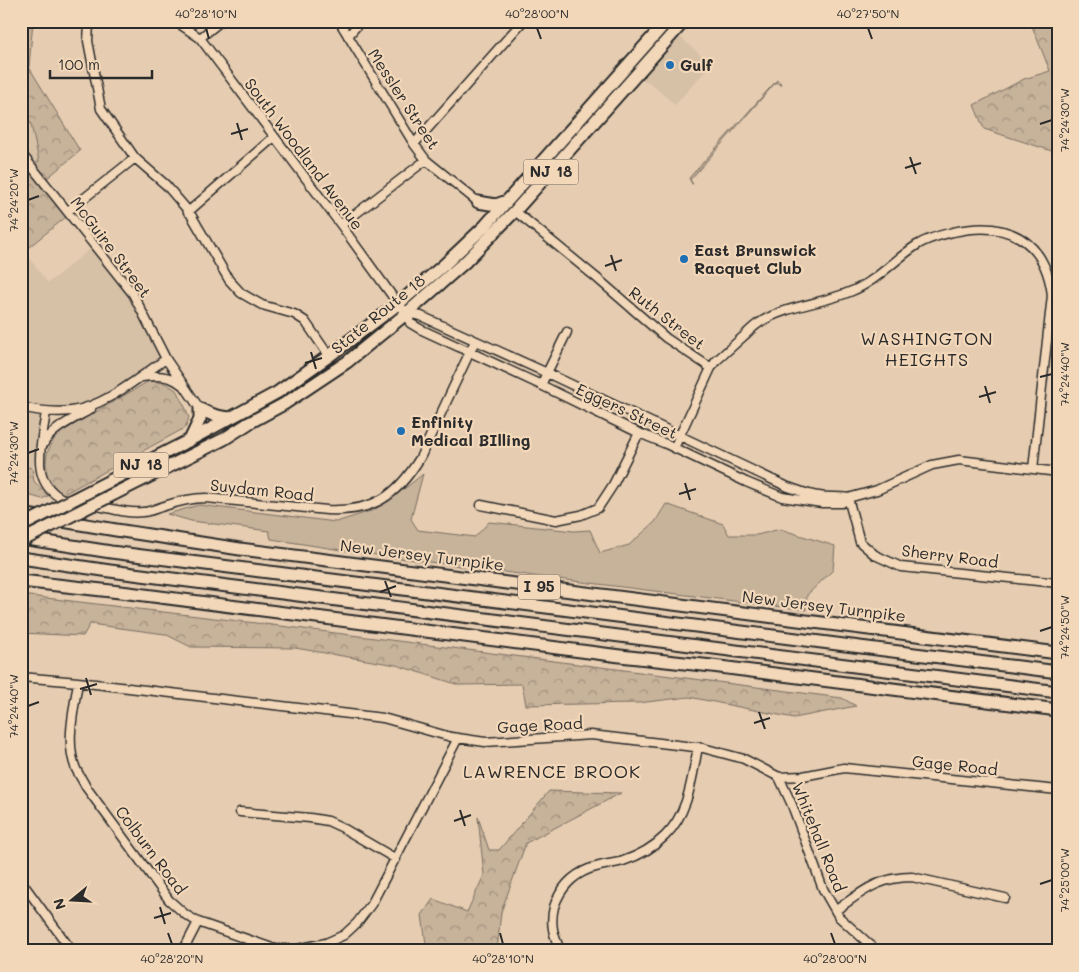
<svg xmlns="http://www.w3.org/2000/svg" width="1079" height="972" font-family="Mali,sans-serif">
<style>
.built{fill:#d6c0a6}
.grass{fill:#c7b29a;stroke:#796e62}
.forest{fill:url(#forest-crowns);stroke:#796e62}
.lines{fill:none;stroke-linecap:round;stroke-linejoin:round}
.minor-casing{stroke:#2b2b2b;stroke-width:11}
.highway-casing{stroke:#2b2b2b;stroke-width:15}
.minor{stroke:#f2d7b9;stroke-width:8}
.highway{stroke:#f2d7b9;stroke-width:11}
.highway-bridge-casing{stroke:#2b2b2b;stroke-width:15;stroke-linecap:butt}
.highway-bridge{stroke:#f2d7b9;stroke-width:11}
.ticks{fill:none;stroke:#2b2b2b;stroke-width:2}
.poi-dot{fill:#1f6fb2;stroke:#f2d7b9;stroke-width:2}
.labels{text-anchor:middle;stroke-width:4.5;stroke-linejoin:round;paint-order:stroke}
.shield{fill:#f2d7b9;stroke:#675f56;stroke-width:1}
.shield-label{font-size:15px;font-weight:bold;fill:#2b2b2b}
.poi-label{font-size:16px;font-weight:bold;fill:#2b2b2b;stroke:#f2d7b9;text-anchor:start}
.street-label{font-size:16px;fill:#2b2b2b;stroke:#f2d7b9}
.neighbourhood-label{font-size:18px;letter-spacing:1px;fill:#2b2b2b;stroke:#f2d7b9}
.neatline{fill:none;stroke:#2b2b2b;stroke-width:2}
.ticks-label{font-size:12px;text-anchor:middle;fill:#2b2b2b}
</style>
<defs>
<pattern id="forest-crowns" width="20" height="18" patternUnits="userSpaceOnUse" patternTransform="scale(1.25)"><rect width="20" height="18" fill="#c7b29a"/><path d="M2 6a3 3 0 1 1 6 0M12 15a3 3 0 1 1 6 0" fill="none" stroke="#a2917e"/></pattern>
</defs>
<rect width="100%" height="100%" fill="#e6cdb1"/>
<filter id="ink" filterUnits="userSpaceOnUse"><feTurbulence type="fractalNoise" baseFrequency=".02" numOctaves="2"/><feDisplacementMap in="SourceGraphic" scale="10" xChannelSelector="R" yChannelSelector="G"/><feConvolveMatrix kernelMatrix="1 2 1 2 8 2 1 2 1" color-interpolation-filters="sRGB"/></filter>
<g filter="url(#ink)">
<path class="built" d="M679,36L711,64L675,105L649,82L645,81L642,79Z
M21,108L31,124L39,161L21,175Z
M21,226L24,251L48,283L95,245L166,354L107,396L48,411L32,468L21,466Z"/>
<path class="grass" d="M777,80L781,83L780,85L776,82L690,180L693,184H692L689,178Z
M423,474L411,519L418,530L475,537L489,522L574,531L590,530L600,553L629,545L655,522L666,504L723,524L729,535H757L780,529L835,546L833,570L807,595L806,610L534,576L354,552L271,539L269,531L191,521L167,514L199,505L336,522L374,510L408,486Z"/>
<path class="forest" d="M21,21H33L29,67L80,151L46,179L71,213L24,251L21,226V175L39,161L31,124L21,108Z
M1030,21H1058V153L984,129L974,105L1024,79L1050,71Z
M149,381L165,383L176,390L185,407L189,418L185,428L62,495L49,480L45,471L47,453L56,435Z
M21,466L32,468L34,481L48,496L42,499L21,493Z
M21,595L281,626L842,698L856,706L794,718L689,697L638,703L526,705L522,684L459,685L396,665L295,648L191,647L165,634L90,624L83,636L21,633Z
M549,791L621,793L526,843L501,912L497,951H427L422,915L433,899L467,912L484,875L478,817L489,850H499Z"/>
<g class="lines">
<defs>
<path id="minor" d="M92,21L89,24L88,41L101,109L135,158L166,185L190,213L229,280L241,293L262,305L294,314L305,321L329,356
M175,21L200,38L341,225L398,304L407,313L421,316L547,373L788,487C798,490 808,495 819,496C829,498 838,496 848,498
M339,21L414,144L426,160L478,202
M647,21L658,31
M348,36L361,21
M200,38L221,21
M414,144L523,21
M24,157L133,294L166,359L200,409
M68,211L135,158
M515,211L598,279L666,338L711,368
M188,212L274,137
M341,225L426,160
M407,313L410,323L420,329L541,385L639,433L666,444L746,482L782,497L822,503H842L848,498L877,490L932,465L959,460L1058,472
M142,377C156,375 169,375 181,384
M541,385L567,332
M21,407C38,411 54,413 71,411C104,407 139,377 166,359
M46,412C42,442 28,482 63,499C72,503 83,503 93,505C109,508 126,514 143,512C149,512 155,509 161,507C176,502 190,498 206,498L327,510C373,512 396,497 420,458L475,341
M43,445C50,429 76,418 91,409
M674,448L711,368L716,361C726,352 735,344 745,335C749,331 754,326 759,323C787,305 822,304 852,291C877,281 895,259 917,245C928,238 941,235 953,232C1005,220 1045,238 1052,295L1033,469
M848,498L860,542L875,555L901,567L1058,583
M481,505L556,520L581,515L598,508L613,485L639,433
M21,677L78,682L383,718L451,737L485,742L591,735L703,748L744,759L779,777L803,776L844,768L1058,790
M78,682C74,710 65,743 76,769C79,775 83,781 86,787L169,900L186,915L198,922L275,949H297L326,943L344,935L357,923L372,903L458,738
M779,777L792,805L823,889L839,917L877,951
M240,812L310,818L328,821L341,827L396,859
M21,881L72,951
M836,910C862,892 878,877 912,877L1005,898
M183,951L198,922
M561,951C553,936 550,923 554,907C560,889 571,876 589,869C600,865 612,864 623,861C638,856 654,847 665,836C689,813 692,777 698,747"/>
<path id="highway" d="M478,202L496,205L507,201
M200,409C210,415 218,417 230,418
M190,440L200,419V409
M92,490L190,440L278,392L329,356L398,304L444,265L485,226L667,21
M114,494L224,439L249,423L284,404L347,362L407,313L466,261L515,211L684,21
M21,514L116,530L240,549L1058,653
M21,538L111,552L1058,672
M21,558L110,571L1058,692
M21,581L129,593L620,656L712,666L1058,710"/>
</defs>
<use href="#minor" class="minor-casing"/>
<use href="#highway" class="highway-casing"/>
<use href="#minor" class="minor"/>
<use href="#highway" class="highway"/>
<defs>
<path id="highway-bridge" d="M21,526L92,490
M21,541L114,494"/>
</defs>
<use href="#highway-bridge" class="highway-bridge-casing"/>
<use href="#highway-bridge" class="highway-bridge"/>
</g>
</g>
<path class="ticks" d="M206,28L209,39M537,28L541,39M868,28L872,39M237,123L242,140M1040,124L1052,120M231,134L248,129M910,157L916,174M905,168L921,163M28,200L39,196M611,255L616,271M605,266L622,260M311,352L316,369M305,363L322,358M1040,377L1052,374M985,386L990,403M979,397L996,392M28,453L39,449M685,483L690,500M679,494L696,489M385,581L391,597M380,592L396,586M1040,631L1052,627M86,678L91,695M80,689L97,684M28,706L39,702M759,712L765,729M754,723L770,718M460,810L465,826M454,821L471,815M1040,884L1052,880M160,907L165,924M154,918L171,913M168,933L172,944M500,933L503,944M831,933L835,944"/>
<g class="poi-dot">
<circle cx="670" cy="65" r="5"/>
<circle cx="684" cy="259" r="5"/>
<circle cx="401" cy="431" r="5"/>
</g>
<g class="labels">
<g class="shield">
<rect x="523.5" y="159.5" width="55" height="25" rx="4"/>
<rect x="113.5" y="452.5" width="55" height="25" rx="4"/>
<rect x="518" y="574.5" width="42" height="25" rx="4"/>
</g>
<g class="shield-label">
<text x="551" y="177">NJ 18</text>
<text x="141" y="470">NJ 18</text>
<text x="539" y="592">I 95</text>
</g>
<g class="poi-label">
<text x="680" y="71">Gulf</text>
<text x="694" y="256">East Brunswick<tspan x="694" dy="18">Racquet Club</tspan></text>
<text x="411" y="428">Enfinity<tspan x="411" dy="18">Medical BIlling</tspan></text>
</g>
<g class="street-label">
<text transform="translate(404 99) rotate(57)" y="6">Messler Street</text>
<text transform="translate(304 154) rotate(53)" y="6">South Woodland Avenue</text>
<text transform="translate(111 247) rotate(53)" y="6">McGuire Street</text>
<text transform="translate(378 314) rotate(-39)" y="6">State Route 18</text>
<text transform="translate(667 318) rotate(38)" y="6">Ruth Street</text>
<text transform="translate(627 411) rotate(25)" y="6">Eggers Street</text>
<text transform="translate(262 490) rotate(6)" y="6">Suydam Road</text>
<text transform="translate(422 555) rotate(7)" y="6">New Jersey Turnpike</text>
<text transform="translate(950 556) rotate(7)" y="6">Sherry Road</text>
<text transform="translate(824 606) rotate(7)" y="6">New Jersey Turnpike</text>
<text transform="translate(540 725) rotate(-3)" y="6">Gage Road</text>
<text transform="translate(955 765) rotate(6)" y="6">Gage Road</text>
<text transform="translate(819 837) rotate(68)" y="6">Whitehall Road</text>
<text transform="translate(151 850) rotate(53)" y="6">Colburn Road</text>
</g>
<g class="neighbourhood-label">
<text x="927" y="345">WASHINGTON<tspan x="927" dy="21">HEIGHTS</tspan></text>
<text x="552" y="778">LAWRENCE BROOK</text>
</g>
</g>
<rect width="1079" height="972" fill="none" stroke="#f2d7b9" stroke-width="55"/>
<g transform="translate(72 900) rotate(252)" stroke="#f2d7b9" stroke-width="4" paint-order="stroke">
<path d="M0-4L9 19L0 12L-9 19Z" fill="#2b2b2b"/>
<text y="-8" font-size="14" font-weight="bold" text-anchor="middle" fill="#2b2b2b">N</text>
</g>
<path d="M50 70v8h102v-8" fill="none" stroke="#2b2b2b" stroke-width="2.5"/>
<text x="58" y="70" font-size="15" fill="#2b2b2b" stroke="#f2d7b9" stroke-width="4" paint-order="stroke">100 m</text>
<rect x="28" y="28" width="1024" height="916" class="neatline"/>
<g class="ticks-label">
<text x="206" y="18">40°28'10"N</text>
<text x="537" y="18">40°28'00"N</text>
<text x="868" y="18">40°27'50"N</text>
<text transform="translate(1065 120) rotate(-90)" y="4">74°24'30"W</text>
<text transform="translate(14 200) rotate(-90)" y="4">74°24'20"W</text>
<text transform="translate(1065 374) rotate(-90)" y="4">74°24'40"W</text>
<text transform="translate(14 453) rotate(-90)" y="4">74°24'30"W</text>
<text transform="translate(1065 627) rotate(-90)" y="4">74°24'50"W</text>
<text transform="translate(14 706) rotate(-90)" y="4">74°24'40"W</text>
<text transform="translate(1065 880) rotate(-90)" y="4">74°25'00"W</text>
<text x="172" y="963">40°28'20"N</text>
<text x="503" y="963">40°28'10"N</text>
<text x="835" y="963">40°28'00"N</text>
</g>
</svg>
